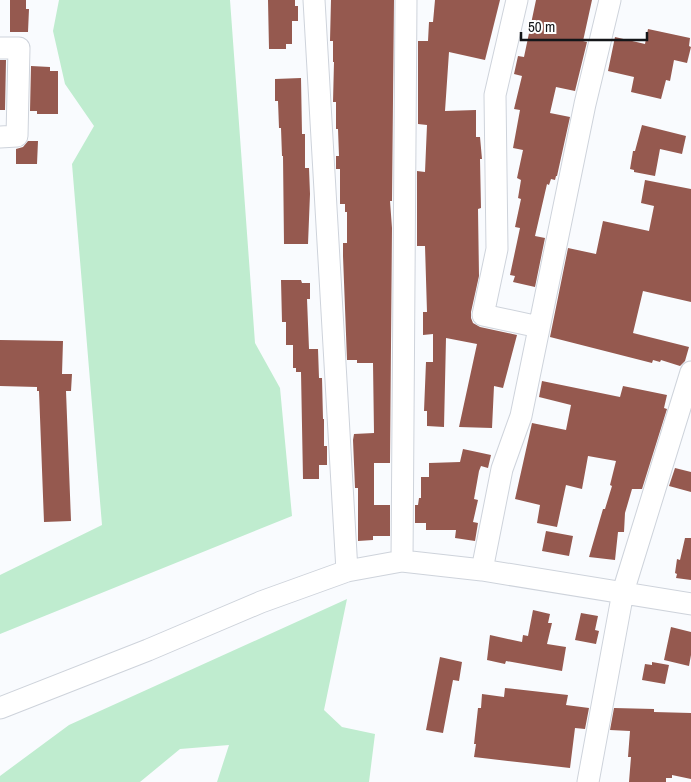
<svg xmlns="http://www.w3.org/2000/svg" width="691" height="782" font-family="'Archivo Narrow',sans-serif">
<style>
.green{fill:#bfeccf}
.building{fill:#95594f}
.lines{fill:none;stroke-linecap:round;stroke-linejoin:round}
.minor-casing{stroke:#ced3db;stroke-width:23}
.minor{stroke:#fff;stroke-width:21}
</style>
<rect width="100%" height="100%" fill="#f9fbfe"/>
<path class="green" d="M59,0H230L255,343L280,388L292,516L0,634V575L102,525L72,164L94,126L65,84L53,31Z
M347,599L324,710L342,727L375,734L369,782H217L229,745L180,749L140,782H0V776L69,725Z"/>
<path class="building" d="M10,0H26V9H29L28,32H10Z
M268,0H295V6H298V21H292V44H286V49H269Z
M331,0H394L392,201H390L392,228L390,463H374V505H390V536H373V540L358,541V488H355L353,440L354,434L374,433L373,363H357V360H347L343,256V243H347V212H345V204H340V169H336V156H339L338,129H336V102H333L334,62H333V41H330Z
M435,0H500L485,60L449,52L445,111L476,110V137H480L482,159H480L481,208L478,209L479,276L471,312V318L473,323L480,327L517,335L503,388L494,386L492,428L459,427L477,344L446,338L444,427L427,426V411H424L426,362H433V334L423,335V312H427L425,246H417V171L425,172L427,125L418,124V41H428L429,22H433Z
M536,0H592L583,41L587,42L575,91L556,87L550,113L570,117L557,176H556L555,180L551,179L549,185L547,184L535,236L545,238L535,287L513,282L515,276L510,275L520,228L515,227L521,199L518,198L521,180L517,178L523,150L513,148L520,110L514,109L522,76L514,74L518,56L524,57Z
M648,29L690,38L689,46L691,47L687,63L674,60L670,81L666,80L661,99L631,92L634,77L608,71L615,37L645,44Z
M0,60H6L5,110H0Z
M31,66L50,67V71H58V114H37V111H30Z
M301,78L302,134H305V168H309L310,194L308,244H284L283,156H282L281,128H279L278,101H275V79Z
M642,125L686,136L682,154L660,149L655,176L634,172V170L630,169L633,151H635Z
M28,141H38L37,164H16V149L23,147Z
M645,180L691,189V302L643,291L633,333L689,347L685,361L680,366L661,360L660,362L653,360L652,363L550,337L568,248L596,254L603,221L649,231L654,206L641,203Z
M281,280H301L302,283H310V299H307L309,349H318L319,378H322L323,419H324V446H327V465H319V479H303L301,372H296V368H293V345H286V322H282Z
M0,340L63,341L62,374H72L71,391H66L71,521L44,522L39,391H37V387L0,386Z
M542,381L620,397L623,386L667,395L664,408L667,409L642,489H632L625,513L624,532H618L615,560L589,557L603,509H605L612,486L610,485L616,461L588,456L582,489L566,485L557,527L537,523L540,505L515,499L532,423L566,430L571,405L539,397Z
M463,449L491,455L488,468L481,466L479,471L474,499L478,500L473,522L478,523L475,541L455,538L456,530H426V523H415V505H418L419,498H421V477H429V463L460,462Z
M675,468L691,472V492L669,486Z
M546,531L573,536L569,556L542,551Z
M685,538H691V580L676,578L677,574L675,573L677,559L680,560Z
M533,610L550,614L548,623H552L547,644L566,647L562,671L506,661L505,664L487,660L490,635L522,642L523,635L528,636Z
M581,613L598,616L595,630L599,631L596,644L575,640Z
M671,627L691,632V655L689,666L664,660Z
M440,657L462,662L459,681L453,680L443,733L426,730Z
M652,662L669,665L665,684L642,680L645,664L652,665Z
M505,688L568,695L566,705L589,708L585,729L575,728L570,768L474,757L476,744H474L478,708H481L482,694L504,697Z
M614,708L654,709V712L691,713V779L672,775V778H666V782H629L631,757H628L630,731L610,730Z"/>
<g class="lines">
<defs>
<path id="minor" d="M314,0L347,571
M517,0L495,95L497,249L483,315L539,327
M0,48H19L17,136L0,137
M402,561L406,0
M482,570L502,469L521,416L585,104L610,0
M0,708L148,650L261,602L347,571L402,561L482,570L691,604
M588,782L623,592L691,372"/>
</defs>
<use href="#minor" class="minor-casing"/>
<use href="#minor" class="minor"/>
</g>
<path d="M521 32v8h126v-8" fill="none" stroke="#141619" stroke-width="2.5"/>
<text x="528" y="32" font-size="15" fill="#141619" stroke="#ffffff" stroke-width="4" paint-order="stroke">50 m</text>
</svg>
